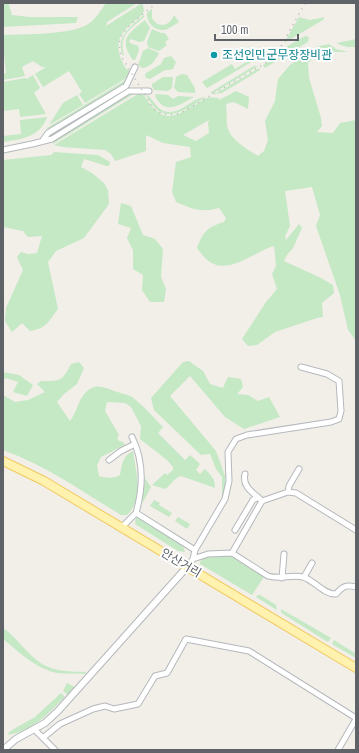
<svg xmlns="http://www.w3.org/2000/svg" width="359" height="753" font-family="'Archivo Narrow','Noto Sans KR',sans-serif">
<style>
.green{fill:#c5e8c5;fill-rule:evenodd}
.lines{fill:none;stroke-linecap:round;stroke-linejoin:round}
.minor-casing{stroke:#b5b8bc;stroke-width:7}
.tertiary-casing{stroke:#b5b8bc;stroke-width:8}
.primary-casing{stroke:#f2c960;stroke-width:10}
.minor{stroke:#fff;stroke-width:5}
.tertiary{stroke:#fff;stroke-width:6}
.primary{stroke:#fff2af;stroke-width:8}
.rail{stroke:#b6b7b8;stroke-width:1.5;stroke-dasharray:1 5;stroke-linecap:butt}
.culture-dot{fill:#0f9aa8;stroke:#fff;stroke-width:1.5}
.labels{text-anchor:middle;stroke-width:4;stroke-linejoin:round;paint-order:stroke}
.culture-label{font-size:12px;fill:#0d838f;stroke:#fff;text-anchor:start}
.street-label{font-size:12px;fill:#5f6368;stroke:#fff}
</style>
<rect width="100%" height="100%" fill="#f1efe8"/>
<path class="green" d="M3,3H9V5L12,15L29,17H78L76,23L3,27Z
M106,3H137L107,22L106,26L142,3C143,7 145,10 143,13C141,17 134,21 131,24C114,38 116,52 126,69H128L130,72L128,77L85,103L79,94L82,92L69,71L43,87L35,74L46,67H42L33,61L22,67L25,76L3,80V74L6,73L4,54L3,53V35C23,34 73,35 88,24C95,20 101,10 106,3Z
M152,9V18C158,29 170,26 174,15L179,22C174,25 169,29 164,30C154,31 146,21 147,13Z
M144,15V17C131,29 118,35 124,55L123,56C115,37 130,27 144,15Z
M299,17L310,20L325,17L323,20L284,43Z
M145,20L150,28L144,41L139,42L131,39L129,41L130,43L138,46L139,50L135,60H133C118,39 128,34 145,20Z
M152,29L161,33H165L169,39L165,42L167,45L159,51L148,47L147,42Z
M305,36L309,37L308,42L265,68L263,65L274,58L279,51Z
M356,39V47H347L338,44L337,43Z
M329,44L336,49L348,52H330L312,59L308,63L309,78L321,118L322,126L317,132L333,133L340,123L356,120V341L348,330L340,295L316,226L320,215L312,187L285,191L290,226L285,236L286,240L299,224L302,228L293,248L287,255L284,261L321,278L333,285L334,293L322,303L323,317L317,318L275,332L257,345L248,346L242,339L266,302L277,289L272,274L276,266L274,246C255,251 230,275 210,262C205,259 200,252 197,248C203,232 207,227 224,222L226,218L219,208C200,213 193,209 176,202L172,192L176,162L191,157L190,147L163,143L146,135V151L115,161L111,154L105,150L63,147L54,145L138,94H143C159,119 168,122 193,106C198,104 202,100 207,98C211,97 216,98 219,98V100L236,91L249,97L248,109L234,102L226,104C227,109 226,126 228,129C232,141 247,149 258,156L264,151L268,140L265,121L275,101L278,79L290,65L319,46ZM209,120L208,123L209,133L196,141L183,135Z
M148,48L159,53C155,61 151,67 142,68L138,65L143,51Z
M171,56L176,62L173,69L169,70H165L150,79L146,78L145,75L146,73L161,64L164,58Z
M248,61H253L209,87L207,88L202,82L232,64L235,69Z
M254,66H258L212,94L211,93V92Z
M259,68L260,70L222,93L215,94Z
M182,74L187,75L195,88V93L178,92L174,88L176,77Z
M33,75L40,88L34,93L46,114L20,117L19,109L3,111V82L25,78L27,79Z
M163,77H173L172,88L168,91L154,90L152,86V84Z
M127,79L125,83L48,130H47V128Z
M123,90L124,91L50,136V135Z
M132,93H135L53,144L54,141Z
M145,94C153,97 155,108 164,111C181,116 190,98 206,97C191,106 170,124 154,107C150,103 148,98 145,94Z
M156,94L168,95L173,99L178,96L194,97C180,105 165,116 155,96Z
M77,95L83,105L49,125L63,103Z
M47,117C40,137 22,139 3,142V136L21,134L20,120Z
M54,152L98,155L110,162L109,166H107L84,159L81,167L92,173L104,183L108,190L109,204L84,238L56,251L48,262L58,309C48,322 47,328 30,331L22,323L12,332L5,321L6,308L23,270L17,257L21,252L28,254L37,253L42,236L28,237L23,231L3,227V160L51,155Z
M121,203L131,206L143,235L155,239L163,249L161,277L166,289L164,302H150L142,290L143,275L133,269V250L127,238L131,228L118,224Z
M189,361L203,371L210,384L223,388L228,377L241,379L243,387L237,394L248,395L258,401L269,397L280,417L244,429L225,417L190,376L170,396L216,451L225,476V490L222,500V477L216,469L210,454L201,455L154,410L151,398L183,362Z
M79,362L84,368L77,384L64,394L57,402L70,421C77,412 78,400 86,392C95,383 104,387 114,391C120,393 126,394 132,397C143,405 153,417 163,427L158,433L185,460L190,455L200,464L196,470L200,474L205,469C211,475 215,479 215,488L181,476C174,478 171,485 165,489L152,485L165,473L167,475L173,470V467L167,460L140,439L141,426L131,407L125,403L107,402L105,411L119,435L117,438L119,441L123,442L125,445L101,457L97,465L99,476C107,478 113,479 120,475C122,465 122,456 133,451C136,472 144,500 127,515H121C83,492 45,465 3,450V395L15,402L28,400L45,392L37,384L41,381C60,381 62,382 71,364Z
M3,372L19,375L33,385L27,396L13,392L18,382L6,378L3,380Z
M145,478L151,487L142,504Z
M154,500L160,503L159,505L172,513L169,517L150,506Z
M178,517L190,524L187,529L175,521Z
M136,518H139L179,542L183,546L185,552L178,551L135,524Z
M204,556H230L264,577L252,595L200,564V562Z
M258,595H260L276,605L277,610L256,597Z
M281,609L331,638L328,642L283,614L281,612Z
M3,628C12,634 18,642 26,650C45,671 58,671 86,672L85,674C76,673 66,674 57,673C35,668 19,652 3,639Z
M334,640L356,654V658L332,644Z
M67,683L75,687L68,695L63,691Z
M61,693L65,697C48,714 32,731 8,735L9,732L19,726L35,717Z"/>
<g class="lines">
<defs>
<path id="minor" d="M43,140L48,133L126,86L135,67
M3,150L32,144L52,139L129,91H149
M132,437C144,461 143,488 136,513
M109,460L121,451L135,444
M245,474C242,486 252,492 260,499
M288,492L289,486L299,469
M122,527L136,513L141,516L195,550L193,559L187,567
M235,530L253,500L258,497
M195,550L225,499L229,481L228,452L236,439L247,435L331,422L339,419L341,411L339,381L327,374L301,367
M232,553L262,501L288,492L296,493L356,530
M193,559L208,554L232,553L268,576C280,580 291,574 303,577C314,580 324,595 336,594C342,587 346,584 356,587
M304,577L312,563
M282,578L284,554
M35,730L55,750
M44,737L60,724L93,709L105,706L114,709L138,704L155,676L167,673L186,639L249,651L356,718
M338,750L356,719"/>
<path id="tertiary" d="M3,750L16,739L45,723L58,711L187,567"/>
<path id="primary" d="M3,461L44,481L356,668"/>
</defs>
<use href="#minor" class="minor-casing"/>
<use href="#tertiary" class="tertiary-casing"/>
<use href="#primary" class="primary-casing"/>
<use href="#minor" class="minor"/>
<use href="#tertiary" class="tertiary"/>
<use href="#primary" class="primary"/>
<path class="rail" d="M157,3C149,9 124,28 121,37C118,43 120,50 121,56L153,108C161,115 170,116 181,113L274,58L278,52L300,12L306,3"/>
</g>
<circle class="culture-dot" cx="214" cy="55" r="4"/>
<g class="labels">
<g class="culture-label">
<text x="222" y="59">조선인민군무장장비관</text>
</g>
<g class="street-label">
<text transform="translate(181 563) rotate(31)" y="4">안산거리</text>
</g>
</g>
<rect width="359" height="753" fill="none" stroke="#5f6368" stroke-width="8"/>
<path d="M215 34v6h83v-6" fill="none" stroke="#5f6368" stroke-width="2"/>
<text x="221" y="34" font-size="12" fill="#5f6368" stroke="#ffffff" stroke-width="3" paint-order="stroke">100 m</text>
</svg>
